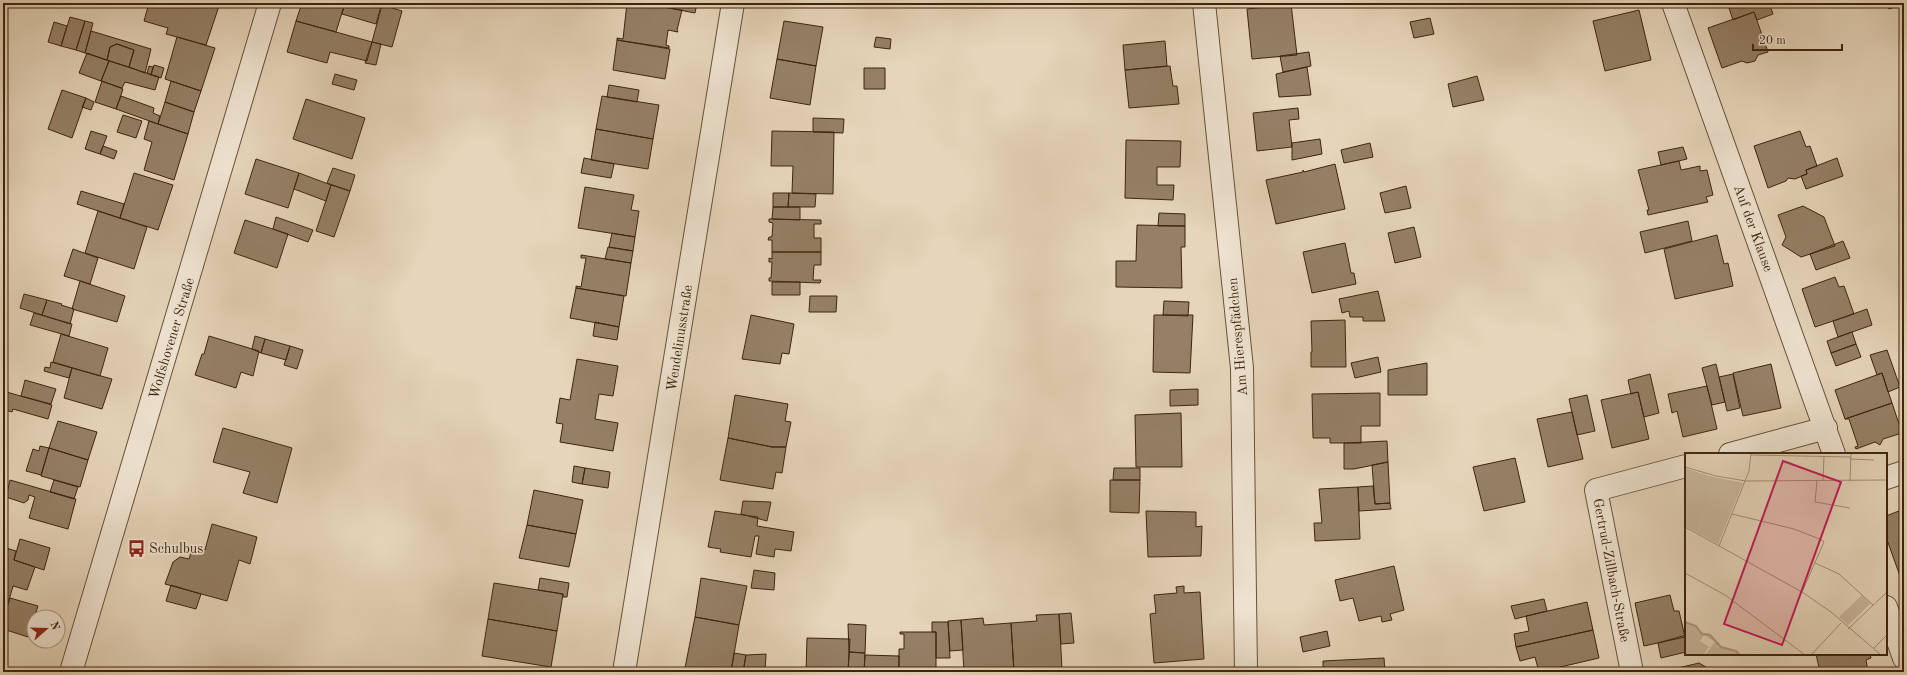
<svg xmlns="http://www.w3.org/2000/svg" width="1907" height="675" font-family="'Old Standard TT',serif">
<style>
.building{fill:#958067;stroke:#3e240d}
.lines{fill:none;stroke-linecap:round;stroke-linejoin:round}
.street-casing{stroke:#685038;stroke-width:24}
.street{stroke:#efe4d2;stroke-width:22}
.labels{text-anchor:middle;stroke-width:3.5;stroke-linejoin:round;paint-order:stroke}
.street-label{font-size:14px;fill:#3e240d;stroke:#efe4d2}
.poi-label{font-size:14px;fill:#3e240d;stroke:#efe4d2;text-anchor:start}
.inset-river{fill:none;stroke:#ad997f;stroke-width:2}
.inset-road{fill:none;stroke:#a38e75;stroke-width:1}
.view{fill:#c2185b;fill-opacity:0.15;stroke:#c2185b;stroke-width:2}
.inset-edge{fill:none;stroke:#3e240d;stroke-width:2}
</style>
<rect width="100%" height="100%" fill="#e6d5ba"/>
<filter id="stains"><feTurbulence type="fractalNoise" baseFrequency=".005" numOctaves="4"/><feColorMatrix values="0 0 0 0 .2 0 0 0 0 .09 0 0 0 0 .02 0 0 0 .5 -.17"/></filter>
<radialGradient id="worn" r=".72"><stop offset=".6" stop-color="#630" stop-opacity="0"/><stop offset="1" stop-color="#630" stop-opacity=".3"/></radialGradient>
<path class="building" d="M149,3H220L206,45L166,34L168,28L144,21Z
M302,3H345L336,32L296,21Z
M345,3H382L376,24L342,14Z
M627,3H637L682,10L677,30L678,32L668,30L666,45L669,46V48L617,40V38L623,39Z
M670,3H697L695,13L669,8Z
M1274,3H1297V5L1274,6Z
M1733,3H1769L1773,14L1757,20L1754,12L1733,20L1728,5Z
M1887,3H1904V4L1889,9Z
M1291,4L1297,55L1252,59L1247,9Z
M382,5L402,11L392,47L372,42Z
M1639,10L1651,60L1605,71L1593,21Z
M1754,12L1768,52L1758,55L1755,61L1747,63L1742,61L1722,68L1708,28Z
M70,17L85,21L76,50L61,46Z
M1430,18L1434,34L1414,38L1410,22Z
M85,21L93,23L85,53L76,50Z
M296,21L372,42L367,61L330,52L327,63L287,52Z
M784,21L823,27L816,66L777,59Z
M54,22L67,26L61,46L48,42Z
M91,31L151,49L145,73L129,67L134,50L117,44L110,47L107,60L85,53Z
M177,37L215,48L201,91L165,79Z
M876,37L891,39L890,49L874,47Z
M617,40L670,49L665,79L613,70Z
M1165,41L1167,66L1125,70L1123,45Z
M372,42L381,44L376,65L365,63Z
M117,44L134,50L129,67L107,60L110,47Z
M1309,52L1311,66L1283,72L1280,56Z
M87,53L109,61L101,81L79,73Z
M777,59L816,66L810,105L770,98Z
M109,61L159,77L155,90L125,82L122,88L101,81Z
M154,65L164,68L161,78L151,75Z
M149,66L153,67L151,75L147,73Z
M1170,66L1173,86H1177L1179,104L1129,108L1125,70Z
M1307,67L1311,95L1279,97L1276,74Z
M864,68H885V89H864Z
M335,74L357,80L354,90L332,84Z
M1477,76L1484,100L1453,107L1448,84Z
M102,81L123,89L116,109L95,102Z
M171,81L201,91L194,112L165,102Z
M609,85L639,90L637,102L607,97Z
M62,90L86,98L72,138L48,129Z
M121,96L154,108L153,113L160,116L158,124L116,109Z
M602,96L659,105L653,139L596,129Z
M86,98L94,102L91,110L82,107Z
M306,99L365,118L352,159L293,139Z
M165,102L194,112L188,134L158,124Z
M1298,108L1299,119L1289,120L1292,147L1257,151L1253,113Z
M123,115L142,121L136,138L117,132Z
M813,118L844,119L843,133L813,132Z
M149,121L188,134L174,180L144,170L152,142L144,139Z
M596,129L653,139L648,169L591,160Z
M91,131L107,136L100,154L85,149Z
M772,131L834,132L833,194L792,193L793,166H771Z
M1800,131L1806,147L1810,146L1817,166L1806,170L1807,174L1795,179L1788,178L1786,181L1768,188L1754,146Z
M1320,139L1322,154L1292,160V143Z
M1126,140L1181,141L1180,167H1157V185H1174L1173,200L1125,198Z
M1370,143L1373,157L1344,163L1341,150Z
M103,146L117,151L114,159L100,154Z
M1683,147L1687,159L1661,165L1658,152Z
M584,158L614,164L611,178L581,173Z
M1837,158L1843,176L1806,189L1801,176L1807,174L1806,170Z
M256,159L299,173L288,208L245,194Z
M1679,161L1681,170L1700,166V171L1707,170L1713,195L1706,197L1708,202L1648,215L1647,210H1649L1638,170Z
M1335,164L1345,209L1276,224L1266,180L1303,172V170L1304,172Z
M333,168L355,175L350,191L327,183Z
M134,173L173,185L158,230L120,218Z
M299,173L331,185L326,201L294,189Z
M331,185L350,191L334,237L316,231Z
M1406,186L1411,208L1385,213L1380,193Z
M585,187L634,195L631,210L639,211L635,237L578,228Z
M81,191L124,204L120,218L77,204Z
M773,193H789L788,207H773Z
M789,193L816,194L815,207H788Z
M1803,206L1824,217L1835,246L1801,257L1782,245L1786,237L1778,215Z
M773,207H800V220L772,219Z
M98,211L147,227L134,269L85,253Z
M1159,213L1185,214V226H1158Z
M276,217L313,230L308,242L273,229Z
M769,219L821,220V224H814V238H821V252H772V240H768L769,237H772L773,223L769,222Z
M245,220L288,234L277,268L234,253Z
M1688,221L1692,241L1645,253L1640,232Z
M1137,225L1185,226V247H1181L1182,288L1116,287V261H1136Z
M1414,227L1421,257L1395,263L1388,233Z
M612,233L635,237L633,251L609,247Z
M1717,235L1724,264L1728,263L1733,286L1675,299L1664,249Z
M1843,241L1850,258L1816,270L1810,254Z
M1345,243L1351,273H1354L1356,284L1312,293L1303,252Z
M608,247L633,251L631,263L605,259Z
M73,249L98,258L90,284L64,276Z
M772,252H821V265H814L813,280H821L820,283L769,281V278H771L772,262H769V258L772,259Z
M581,255L631,263L626,296L576,288V286L581,287L586,258H581Z
M1835,277L1839,287L1844,286L1854,314L1815,327L1802,289Z
M80,281L125,296L117,322L72,309Z
M772,282H800V295H772Z
M576,288L624,296L619,327L570,318Z
M1378,291L1385,321H1363V317H1350L1349,311L1342,313L1339,299Z
M24,294L47,300L42,315L20,308Z
M810,296H837L836,312H809Z
M47,300L62,304L61,305L74,309L70,324L42,315Z
M1164,301L1189,302L1188,316L1163,315Z
M1867,309L1872,325L1838,337L1833,321Z
M34,313L72,324L69,336L30,325Z
M751,315L794,324L789,354L782,353L780,364L742,359Z
M1154,315H1193L1190,373L1153,372Z
M1345,320L1346,367H1311V352H1312L1311,321Z
M595,322L619,327L617,340L593,336Z
M1852,332L1856,344L1831,353L1827,341Z
M61,334L108,348L100,376L53,362Z
M209,336L259,351L253,376L241,372L236,388L195,375L202,354H204Z
M255,336L265,339L261,353L252,349Z
M265,339L290,346L286,360L261,353Z
M1856,344L1861,357L1836,366L1831,353Z
M290,346L303,350L297,369L284,365Z
M1887,350L1900,387L1888,392L1882,373L1877,375L1870,355Z
M1378,357L1381,372L1355,378L1351,363Z
M577,359L618,366L613,396L599,394L595,419L618,423L613,451L560,442L563,424L556,423L560,398L570,400Z
M51,362L72,368L69,378L44,371L45,367L50,368Z
M1427,363V395H1388V370Z
M1716,364L1725,402L1712,405L1702,368Z
M1771,364L1781,408L1743,416L1733,373Z
M72,368L112,379L102,409L64,398Z
M1882,373L1892,403L1845,419L1835,390Z
M1650,374L1659,413L1644,417L1638,392L1631,394L1628,380Z
M1733,374L1740,408L1727,411L1719,377Z
M25,380L56,389L51,404L21,396Z
M1707,386L1717,429L1683,437L1677,411L1672,413L1668,394Z
M1198,389V405L1170,406V390Z
M3,391L52,405L48,419L13,409L12,412L3,409Z
M1638,392L1649,439L1612,448L1601,400Z
M1380,393V426H1361V443H1330V438H1313L1312,394Z
M735,395L788,404L785,421L791,422L786,447H772L728,438Z
M1587,395L1595,431L1577,435L1569,399Z
M1892,403L1902,433L1883,439L1880,445L1875,442L1856,449L1855,447L1858,446L1849,419H1845Z
M1572,412L1583,459L1548,467L1537,419Z
M1181,413L1182,467H1136L1135,415Z
M58,421L97,432L88,460L49,448Z
M223,428L292,448L277,503L243,493L250,472L213,462Z
M728,438L772,447H786L782,473L776,472L773,489L720,480Z
M1387,441L1388,462L1354,469H1344V443Z
M40,446L49,448L41,475L26,471L33,449L39,451Z
M49,448L88,460L80,487L41,476Z
M1515,458L1525,502L1484,511L1473,467Z
M1388,462L1390,503L1375,504L1372,465Z
M574,466L585,468L582,484L572,482Z
M585,468L610,472L608,488L582,484Z
M1114,468H1140V480H1113Z
M10,480L76,499L68,529L29,518L35,497L29,495L28,500L24,503L6,497Z
M54,480L78,487L74,499L50,492Z
M1110,480H1140L1139,513L1110,512Z
M1373,486L1375,504L1390,503L1391,509L1359,511L1358,487Z
M1358,487L1360,539L1315,541L1314,523H1322L1319,489Z
M534,490L583,500L576,534L527,525Z
M743,501L771,502L767,521L741,514Z
M1904,509V575L1900,576L1886,537V516Z
M715,511L758,517L757,526L794,532L791,551L775,549L774,557L756,554L759,536H755L751,557L720,552L721,549L708,547Z
M1146,511L1196,512V527L1202,526L1201,556L1148,557Z
M212,524L257,537L250,564L239,560L227,601L165,584L173,562L180,557L189,559L193,546L205,550Z
M527,525L576,534L569,567L519,558Z
M20,539L50,548L44,570L14,560Z
M3,547L16,551L14,560L35,567L27,590L13,586L7,607L3,605Z
M1394,566L1404,610L1390,614L1392,620L1382,622L1381,616L1359,621L1353,598L1340,601L1335,580Z
M754,570L775,573L774,590L751,588Z
M540,578L569,583L567,597H563V594L538,590Z
M701,578L747,586L739,625L695,617Z
M494,583L563,594L557,631L488,619Z
M171,585L201,594L196,609L166,601Z
M1184,586V593L1200,592L1204,659L1154,663L1150,614L1156,613L1154,595L1177,593L1176,587Z
M1670,595L1674,611H1679L1685,637L1644,646L1635,603Z
M10,598L38,606L28,637L3,629V620Z
M1544,599L1547,611L1515,619L1511,606Z
M1587,602L1593,630L1516,647L1514,634L1529,631L1526,616Z
M1071,613L1074,643L1061,644L1059,614Z
M1059,614L1062,669L1014,672L1011,623L1037,621L1036,615Z
M695,617L739,625L731,672H705L685,668Z
M983,618L984,625L1011,623L1014,672H964L961,620Z
M488,619L557,631L551,667L482,656Z
M961,620L963,650L950,651L948,621Z
M932,622H948L950,658H936V632H932Z
M848,624L866,625L865,653L849,652Z
M3,629L7,631L3,644Z
M1593,630L1599,658L1539,672L1535,657L1520,661L1516,647Z
M1327,631L1330,646L1303,652L1300,637Z
M900,632H936V672H899V649H904V634H900Z
M1686,635V652L1661,658L1658,643Z
M807,638L850,639L848,672H806Z
M849,652L865,653L864,672H848Z
M734,653L746,655L743,672H731Z
M766,654L765,672H743L746,655Z
M1816,654H1870L1871,658L1866,660L1868,672H1820Z
M865,655L899,656V672H864Z
M1384,658L1385,672H1323V661Z
M1699,663L1706,667L1707,672H1661Z
M1558,668H1559L1560,672H1539Z"/>
<g class="lines">
<defs>
<path id="street" d="M1204,3L1242,368L1246,672
M1673,3L1834,454
M1730,454L1826,428
M1886,478L1904,472
M1886,607L1904,658
M71,672L270,3
M624,672L733,3
M1632,672L1596,490L1686,466"/>
</defs>
<use href="#street" class="street-casing"/>
<use href="#street" class="street"/>
</g>
<defs>
<symbol id="bus-bare" viewBox="-9 -9 18 18"><path d="M-5-6H5V4H4V6H2V4H-2V6H-4V4H-5ZM-3.5-4V0h7V-4ZM-3.5 1.2v1.5H-2V1.2ZM2 1.2v1.5H3.5V1.2Z" fill="#8f2418" stroke="#efe4d2" stroke-width="2.5" paint-order="stroke"/></symbol>
</defs>
<g fill-rule="evenodd">
<use href="#bus-bare" x="124" y="536" width="25" height="25"/>
</g>
<g class="labels">
<g class="street-label">
<text transform="translate(1754 228) rotate(70)" y="5">Auf der Klause</text>
<text transform="translate(1237 337) rotate(-95)" y="5">Am Hierespfädchen</text>
<text transform="translate(171 338) rotate(-73)" y="5">Wolfshovener Straße</text>
<text transform="translate(679 338) rotate(-81)" y="5">Wendelinusstraße</text>
<text transform="translate(1612 570) rotate(79)" y="5">Gertrud-Zillbach-Straße</text>
</g>
<g class="poi-label">
<text x="149" y="553">Schulbus</text>
</g>
</g>
<g transform="translate(1685 453)">
<rect width="202" height="202" fill="#e6d5ba"/>
<path d="M0,15L24,23L20,35L26,38L25,45L13,80L0,73ZM0,169L11,173L15,179L25,181L37,194L51,198L55,202H20L30,189L19,182L15,188L24,194L18,202H0Z" fill="#c9b79d"/>
<path d="M24,23L58,30L33,91L13,80L25,45L26,38L19,35Z" fill="#c9b79d"/>
<path d="M177,142L185,151L163,172L154,164Z" fill="#c9b79d"/>
<path class="inset-river" d="M0,169L11,173L17,181L25,182L36,194L51,198L55,202"/>
<path class="inset-road" d="M66,2L165,4M165,6L189,7M0,14L31,23L61,28L201,27M132,28L130,49L165,55M138,28L139,3M165,28L166,0M47,61L109,76L137,87L139,89L117,139M0,74L117,139L146,159L196,202M34,93L64,18L66,0M130,110L154,121L188,152M0,120L40,142L120,202M163,176L202,139M188,196L202,182M126,202L156,170"/>
<path class="view" d="M98,8L156,29L97,192L39,171Z"/>
<rect width="202" height="202" class="inset-edge"/>
</g>
<rect width="1907" height="675" fill="none" stroke="#e6d5ba" stroke-width="16"/>
<rect x="4" y="4" width="1899" height="667" fill="none" stroke="#3e240d" stroke-width="2"/>
<rect x="8" y="8" width="1891" height="659" fill="none" stroke="#3e240d"/>
<g transform="translate(46 629) rotate(70)"><circle r="19" fill="#efe4d2" stroke="#a89783"/>
<path d="M0-3L7 15L0 10L-7 15Z" fill="#8f2418"/>
<text y="-6" font-size="11" font-weight="bold" text-anchor="middle" fill="#3e240d">N</text>
</g>
<path d="M1753 44v6h89v-6" fill="none" stroke="#3e240d" stroke-width="2"/>
<text x="1759" y="44" font-size="12" fill="#3e240d" stroke="#efe4d2" stroke-width="3" paint-order="stroke">20 m</text>
<rect width="100%" height="100%" filter="url(#stains)"/>
<rect width="100%" height="100%" fill="url(#worn)"/>
</svg>
